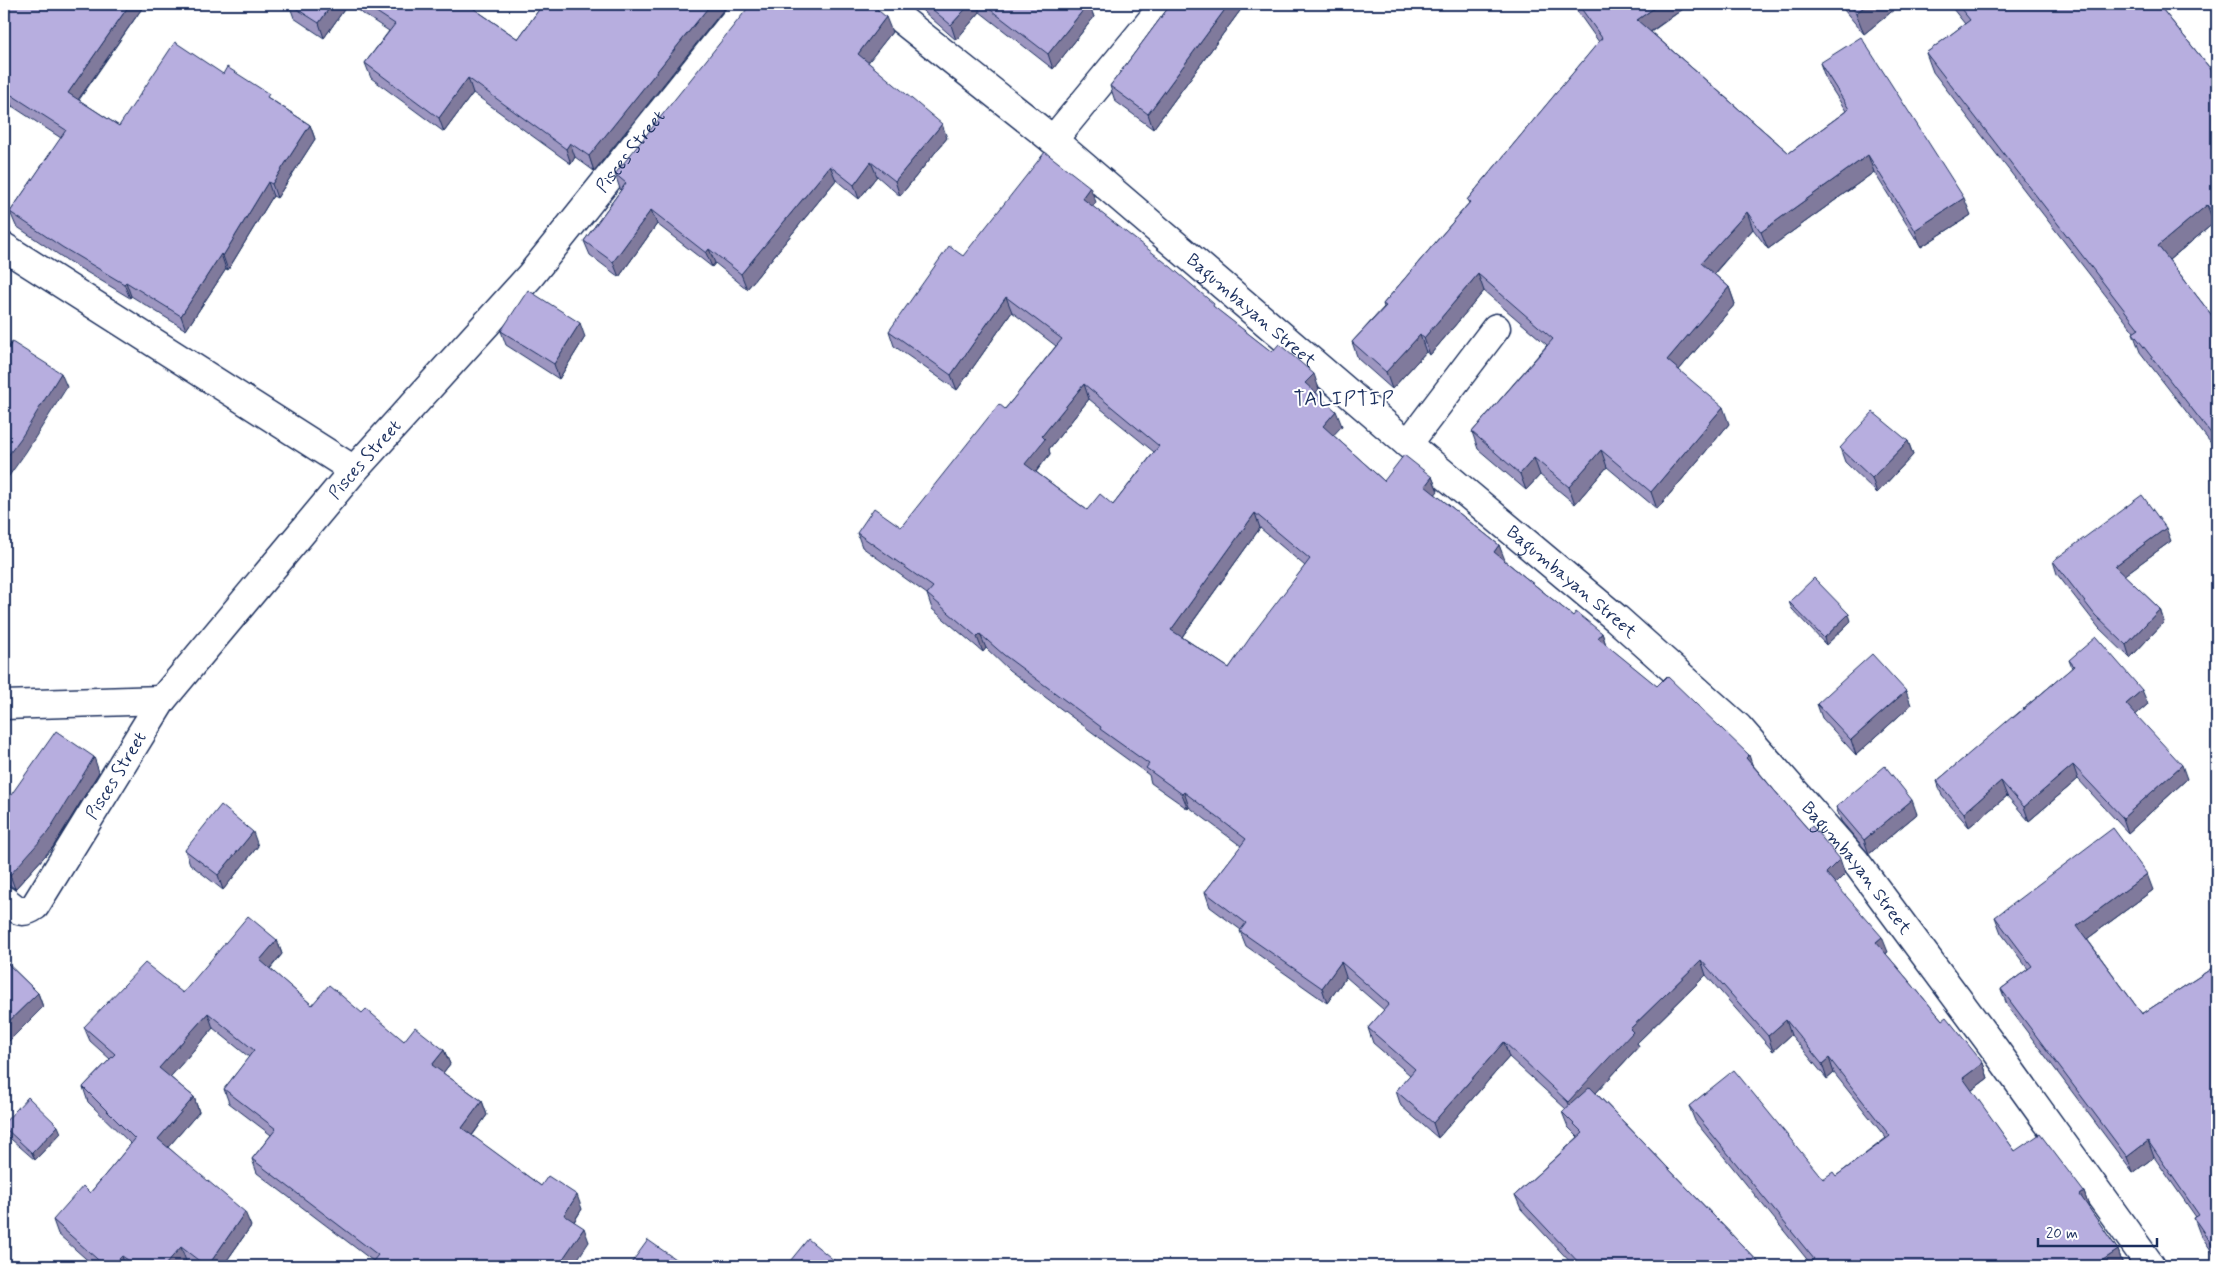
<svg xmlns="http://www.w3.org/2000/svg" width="2221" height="1270" font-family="Mynerve,sans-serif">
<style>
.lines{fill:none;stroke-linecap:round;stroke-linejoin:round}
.minor-casing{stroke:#1b2f5e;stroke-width:31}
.major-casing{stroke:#1b2f5e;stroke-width:31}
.minor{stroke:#fff;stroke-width:28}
.major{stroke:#fff;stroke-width:28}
.wall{fill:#9d96c0;stroke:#1b2f5e;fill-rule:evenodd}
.shaded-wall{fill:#807a9c;stroke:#1b2f5e}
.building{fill:#b7aedf;stroke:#1b2f5e;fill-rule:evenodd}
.labels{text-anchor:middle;stroke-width:4;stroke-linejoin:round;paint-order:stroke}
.street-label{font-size:18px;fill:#1b2f5e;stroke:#fff}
.quarter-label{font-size:20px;letter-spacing:1px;fill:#1b2f5e;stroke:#fff}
</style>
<rect width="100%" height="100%" fill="#fff"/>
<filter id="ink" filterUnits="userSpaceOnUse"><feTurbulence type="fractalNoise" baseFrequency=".02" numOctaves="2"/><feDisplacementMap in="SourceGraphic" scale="10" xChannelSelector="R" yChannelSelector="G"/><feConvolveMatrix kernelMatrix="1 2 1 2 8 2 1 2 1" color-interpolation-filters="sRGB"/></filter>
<g filter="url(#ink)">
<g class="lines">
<defs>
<g id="minor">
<path d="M1053,140L1165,4"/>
<path d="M4,247L354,470"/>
<path d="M1408,444L1496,328"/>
<path d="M4,705L162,700"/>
<path id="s1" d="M4,900C16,909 21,916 35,906L162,700L354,470L530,276L748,4"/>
</g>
<g id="major">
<path id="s2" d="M882,4L1053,140L1408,444L1616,618L1738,727L1856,862L1994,1048L2151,1266"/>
</g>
</defs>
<use href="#minor" class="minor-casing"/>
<use href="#major" class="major-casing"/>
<use href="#minor" class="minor"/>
<use href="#major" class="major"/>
</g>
<path class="wall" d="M4,4H145L79,100L119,126L223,74L272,100L310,125L315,139L277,198L273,196L228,270L226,269L186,330L131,296L130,298L68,261L16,226L10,212L61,138L12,106L10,109L4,105Z
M289,4H467L518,39L543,4L594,171L575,157L571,164L473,93L444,132L371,78L365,63L389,31L348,4L324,38L294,18Z
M915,4H1089L1094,17L1053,69L980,12L956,40Z
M1171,4H1245L1153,129L1115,101L1110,86Z
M1572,4H1690L1651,32L1789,153L1846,111L1826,80L1820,63L1971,215L1921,247L1874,172L1768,249L1753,229L1714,274L1729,287L1735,304L1679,370L1729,424L1657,509L1607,467L1575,504L1540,475L1526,490L1478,449L1472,432L1547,345L1484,291L1430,355L1426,352L1392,389L1358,359L1352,342L1384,307L1383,304L1469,203L1467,200L1599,42Z
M1839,4H1901L1864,34Z
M1949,4H2158L2217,77V227L2214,223L2169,260L2217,322V451L2140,352L2133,333L2134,332L1933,72L1926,53L1965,24Z
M892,32L868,62L947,138L900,196L877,176L859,199L836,180L747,289L715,263L712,267L657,224L619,277L590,255L584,241L621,190L620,189L615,174Z
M1096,202L1092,206L1215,308L1319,389L1316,392L1342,426L1333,435L1384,481L1432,477L1438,491L1435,494L1499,545L1504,560L1573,616L1602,633L1606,645L1752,764L1845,874L1835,884L1888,952L1886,954L1942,1020L1983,1063L1988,1078L1971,1091L2015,1151L2084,1192L2089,1208L2118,1250L2123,1265L2121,1266H1806L1810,1263L1695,1121L1689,1106L1823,1179L1836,1176L1886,1138L1834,1073L1827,1079L1791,1035L1773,1051L1706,975L1637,1043L1639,1046L1596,1093L1762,1266H1574L1521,1209L1515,1195L1578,1137L1568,1127L1562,1112L1566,1109L1509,1057L1438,1138L1401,1106L1396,1091L1410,1075L1373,1043L1368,1028L1384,1010L1346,977L1327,1003L1246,946L1240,931L1241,930L1210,907L1205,892L1241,846L1189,807L1188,809L1151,783L1149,775L1105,743L1104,741L1009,670L986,648L983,652L932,609L927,594L862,547L857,533L901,527L1005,409L1056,346L1012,312L957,390L894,346L889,331L963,256ZM1089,399L1154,452L1113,505L1087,510L1036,472L1050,454L1049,449ZM1260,528L1305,566L1229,668L1182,637Z
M501,331L585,337L559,379L506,345Z
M1908,441L1913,455L1877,493L1845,462L1840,448Z
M2171,541L2124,575L2160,609L2164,622L2130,658L2099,628L2057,574L2053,561Z
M1789,602L1851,621L1826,645L1792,609Z
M2069,660L2148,704L2135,715L2187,779L2128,833L2078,779L2029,821L2007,796L1969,827L1942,796L1937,781L2072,668Z
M1817,704L1911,705L1856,755L1822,718Z
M99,772L53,847L15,889L4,880V805Z
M1836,807L1917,814L1869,854L1841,821Z
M258,846L223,890L190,864L185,850Z
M2153,890L2087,939L2142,1014L2217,965V1259L2200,1234L2194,1218L2196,1217L2154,1157L2133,1173L2007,1005L2001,989L2028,969L2001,933L1995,917Z
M277,940L282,954L270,969L312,1005L362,1013L404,1041L444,1050L450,1064L443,1073L482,1101L487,1115L472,1136L541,1186L582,1209L574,1222L589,1242L373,1261L257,1173L252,1159L271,1135L229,1103L224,1089L249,1057L213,1028L170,1077L194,1097L199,1112L168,1147L251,1226L223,1266H193L186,1261L182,1266H94L58,1234L53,1220L90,1193L131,1144L88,1102L83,1087L110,1059L90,1041L84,1027L183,993Z
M4,960L38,993L43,1007L7,1043L4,1039Z
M4,1123L61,1133L35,1160L4,1133Z"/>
<path class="shaded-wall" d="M130,4H145L73,107L68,93Z
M332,4H348L324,38L319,23Z
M711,4H728L594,171L589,156Z
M970,4H977L980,12L956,40L951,25Z
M1088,4H1089L1094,17L1053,69L1048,54Z
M1229,4H1245L1153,129L1148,114Z
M1660,4H1690L1643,37L1637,20Z
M1868,4H1901L1864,34L1856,13Z
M886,17L892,32L863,69L858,54Z
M468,78L473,93L444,132L439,118Z
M7,92L12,106L10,109L5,94Z
M942,124L947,138L900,196L895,181Z
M310,125L315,139L277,198L272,184Z
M570,143L575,157L571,164L566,149Z
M1868,155L1874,172L1768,249L1761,232Z
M871,162L877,176L859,199L854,185Z
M830,166L836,180L747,289L741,274Z
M268,182L273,196L228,270L223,256Z
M1090,187L1096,202L1087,213L1082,198Z
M1964,198L1971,215L1921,247L1915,230Z
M2207,205L2214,223L2164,264L2158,246Z
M651,210L657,224L619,277L613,262Z
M1747,212L1753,229L1708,280L1701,263Z
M709,249L715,263L712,267L706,253Z
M221,254L226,269L186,330L181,316Z
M1478,274L1484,291L1430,355L1424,338Z
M126,282L131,296L130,298L124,284Z
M1729,287L1735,304L1673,377L1667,360Z
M1006,297L1012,312L957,390L951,375Z
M580,323L585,337L559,379L554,364Z
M1420,335L1426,352L1392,389L1386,372Z
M61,373L67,387L26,452L4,483V461Z
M1314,374L1319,389L1311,398L1305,383Z
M1084,384L1089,399L1049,449L1050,454L1030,479L1025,464L1042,436Z
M1723,407L1729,424L1657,509L1651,492Z
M1336,411L1342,426L1328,441L1323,426Z
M1908,441L1913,455L1877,493L1872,478Z
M1601,450L1607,467L1575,504L1569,487Z
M1534,458L1540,475L1526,490L1520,474Z
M1432,477L1438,491L1430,501L1425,486Z
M1255,513L1260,528L1176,645L1171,630Z
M2166,528L2171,541L2119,579L2115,566Z
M1499,545L1505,560L1500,566L1494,552Z
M2160,609L2164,622L2130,658L2126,645Z
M1849,614L1851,621L1826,645L1824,638Z
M1602,633L1607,648L1598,638Z
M980,634L986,648L983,652L977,637Z
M2142,690L2148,704L2131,719L2126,704Z
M1906,691L1911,705L1856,755L1851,740Z
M1749,755L1754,770L1746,758Z
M94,757L99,772L53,847L15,889L10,875Z
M2073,765L2078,779L2029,821L2024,807Z
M2182,765L2187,779L2128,833L2123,818Z
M2001,781L2007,796L1969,827L1964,813Z
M1184,792L1189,807L1188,809L1182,794Z
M1912,800L1917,814L1869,854L1864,840Z
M253,832L258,846L223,890L218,875Z
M1840,859L1845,874L1831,888L1826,873Z
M2147,874L2153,890L2083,942L2077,926Z
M1882,937L1888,952L1881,957L1876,942Z
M277,940L282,954L265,974L260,960Z
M1701,960L1706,975L1637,1043L1639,1046L1574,1117L1568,1102L1630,1029Z
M1341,962L1346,977L1327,1003L1322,988Z
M38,993L43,1007L7,1043L4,1034V1026Z
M208,1013L213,1028L165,1083L159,1068Z
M1786,1020L1791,1035L1773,1051L1768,1036Z
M1504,1042L1509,1057L1438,1138L1433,1123Z
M444,1050L450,1064L438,1079L432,1065Z
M1829,1058L1834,1073L1827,1079L1822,1064Z
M1983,1063L1988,1078L1968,1093L1963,1078Z
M194,1097L199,1112L163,1153L158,1139Z
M482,1101L487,1115L467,1142L462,1128Z
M58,1126L61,1133L35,1160L32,1153Z
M2148,1141L2154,1157L2133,1173L2127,1157Z
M2084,1192L2089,1207L2086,1210L2080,1195Z
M577,1195L582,1209L569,1229L564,1215Z
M4,1204L9,1218L4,1222Z
M245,1212L251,1226L223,1266H208Z
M584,1228L589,1242L573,1266H558Z
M181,1247L186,1261L182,1266H164Z
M2118,1250L2123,1265L2121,1266H2094Z
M122,1256L125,1266H112Z"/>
<path class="building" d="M4,4H130L68,93L119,126L175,42L223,74L227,67L269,94L267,97L310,125L272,184L268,182L223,256L221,254L181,316L126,282L124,284L62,247L10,212L66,130L7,92L5,94H4Z
M289,4H332L319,23Z
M364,4H467L518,39L543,4H711L589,156L570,143L566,149L468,78L439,118L365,63L395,24Z
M751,4H871L886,17L858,54L942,124L895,181L871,162L854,185L830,166L741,274L709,249L706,253L651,210L613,262L584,241L626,183L615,174Z
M926,4H970L951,25Z
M983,4H1088L1048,54Z
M1171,4H1229L1148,114L1110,86Z
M1578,4H1660L1637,20L1789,153L1849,109L1820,63L1861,37L1964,198L1915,230L1868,155L1761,232L1747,212L1701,263L1729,287L1667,360L1723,407L1651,492L1601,450L1569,487L1534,458L1520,474L1472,432L1553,339L1478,274L1424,338L1420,335L1386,372L1352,342L1386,306L1383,304L1470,202L1467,200L1602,38Z
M1849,4H1868L1856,13Z
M1957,4H2158L2217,77V217L2207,205L2158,246L2217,322V441L2133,333L2139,329L1926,53L1970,20Z
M1045,152L1090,187L1082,198L1171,267L1214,304L1213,306L1272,352L1279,344L1314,374L1305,383L1336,411L1323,426L1384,481L1404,455L1432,477L1425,486L1499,545L1494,552L1573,616L1576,612L1602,633L1598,638L1657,686L1667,676L1749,755L1746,758L1808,829L1812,826L1840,859L1826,873L1882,937L1876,942L1942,1020L1946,1017L1983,1063L1963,1078L2015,1151L2040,1134L2084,1192L2080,1195L2118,1250L2094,1266H1806L1814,1259L1689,1106L1734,1070L1823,1179L1833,1172L1836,1176L1890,1136L1829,1058L1822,1064L1786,1020L1768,1036L1701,960L1630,1029L1633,1032L1568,1102L1504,1042L1433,1123L1396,1091L1415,1069L1368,1028L1389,1004L1341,962L1322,988L1240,931L1246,923L1205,892L1246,839L1184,792L1182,794L1146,768L1149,764L1100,729L1101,727L1004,655L980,634L977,637L927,594L933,587L857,533L874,508L901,527L999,404L1005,409L1062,339L1006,297L951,375L889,331L949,246L963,256ZM1084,384L1159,446L1113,505L1100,494L1087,510L1025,464L1045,439L1042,436ZM1255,513L1310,559L1254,632L1229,668L1171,630Z
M528,290L580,323L554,364L501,331Z
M12,342L61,373L21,438L4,461V355Z
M1873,412L1908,441L1872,478L1840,448Z
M2142,495L2166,528L2115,566L2160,609L2126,645L2095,615L2053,561Z
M1814,578L1849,614L1824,638L1789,602Z
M2096,637L2142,690L2126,704L2182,765L2123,818L2073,765L2024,807L2001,781L1964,813L1937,781L2012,717L2013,718L2074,666L2069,660Z
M1872,654L1906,691L1851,740L1817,704Z
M56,731L94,757L48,832L10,875L4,870V805Z
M1885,766L1912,800L1864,840L1836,807Z
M221,805L253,832L218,875L185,850Z
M2113,828L2147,874L2077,926L2142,1014L2217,965V1252L2194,1218L2199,1215L2148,1141L2127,1157L2001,989L2032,966L1995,917Z
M248,916L277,940L260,960L312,1005L329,985L362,1013L366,1009L404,1041L415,1027L444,1050L432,1065L482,1101L462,1128L541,1186L548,1176L577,1195L564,1215L584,1228L558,1266H369L378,1255L252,1159L276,1129L224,1089L254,1050L208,1013L159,1068L194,1097L158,1139L245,1212L208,1266H206L181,1247L164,1266H137L122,1256L112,1266H105L53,1220L83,1186L90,1193L135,1139L83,1087L115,1054L84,1027L145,963L183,993Z
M4,960L38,993L4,1026Z
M1590,1087L1762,1266H1582L1515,1195L1583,1133L1562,1112Z
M28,1097L58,1126L32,1153L4,1127V1123Z
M808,1239L841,1266H786Z
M648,1240L685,1266H629Z"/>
</g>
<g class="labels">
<g class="street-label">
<text dy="6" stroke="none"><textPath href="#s1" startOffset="999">Pisces Street</textPath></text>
<text dy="6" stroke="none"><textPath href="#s2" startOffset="480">Bagumbayan Street</textPath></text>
<text dy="6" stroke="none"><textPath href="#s1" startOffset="592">Pisces Street</textPath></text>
<text dy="6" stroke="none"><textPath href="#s2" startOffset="900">Bagumbayan Street</textPath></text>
<text dy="6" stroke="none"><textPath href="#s1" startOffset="189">Pisces Street</textPath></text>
<text dy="6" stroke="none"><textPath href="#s2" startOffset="1305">Bagumbayan Street</textPath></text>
</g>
<g class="quarter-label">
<text x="1344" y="405">TALIPTIP</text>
</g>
</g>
<rect width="2221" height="1270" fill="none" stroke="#fff" stroke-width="20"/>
<rect x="10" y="10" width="2201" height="1250" fill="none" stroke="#1b2f5e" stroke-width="2" filter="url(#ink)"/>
<path d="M2038 1238v8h119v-8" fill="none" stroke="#1b2f5e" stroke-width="2.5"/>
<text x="2046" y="1238" font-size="15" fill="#1b2f5e" stroke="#ffffff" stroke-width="4" paint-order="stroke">20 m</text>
</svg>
